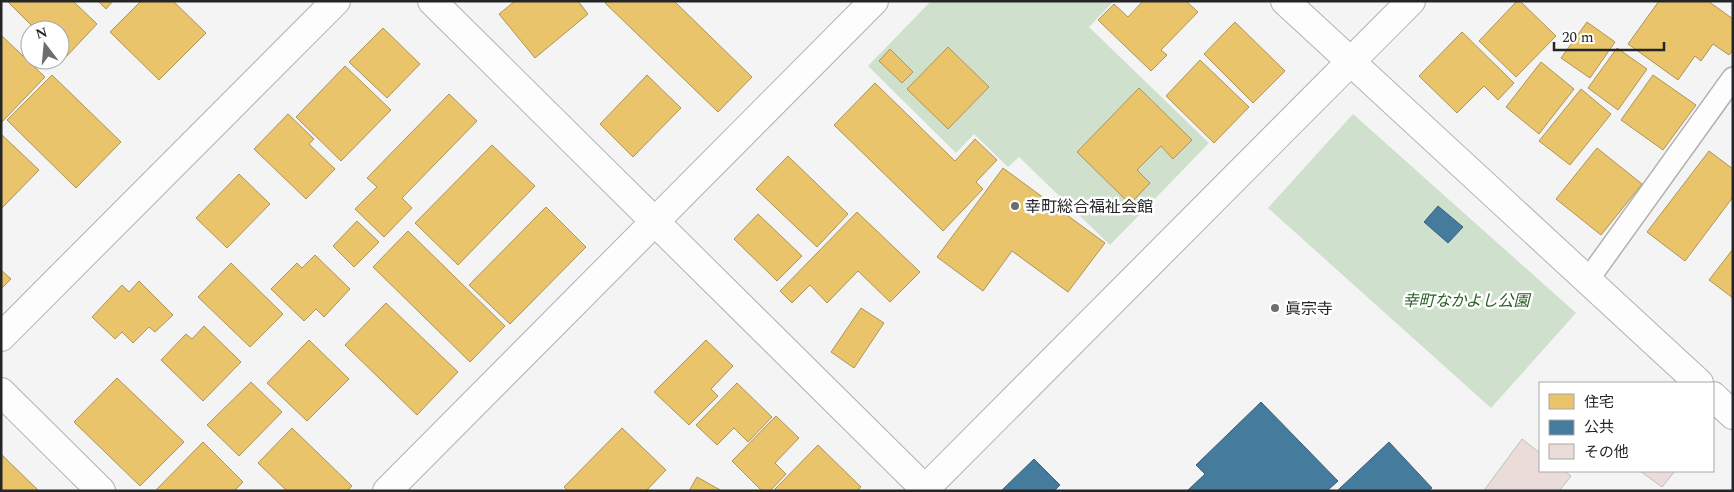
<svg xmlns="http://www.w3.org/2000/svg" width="1734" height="492" font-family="Spectral,'Noto Sans JP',serif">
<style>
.green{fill:#cfe0cd}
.homes{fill:#e9c46a;stroke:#ae9456}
.public{fill:#457b9d;stroke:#3b6179}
.building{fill:#eadcd8;stroke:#bfbfbf}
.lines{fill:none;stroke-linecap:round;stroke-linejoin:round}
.lane-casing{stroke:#b1b1b2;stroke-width:24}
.street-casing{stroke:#b1b1b2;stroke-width:30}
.lane{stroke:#fdfdfe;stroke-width:21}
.street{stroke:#fdfdfe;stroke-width:28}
.poi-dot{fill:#6d6d6e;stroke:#fff;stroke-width:2}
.labels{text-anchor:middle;stroke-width:5;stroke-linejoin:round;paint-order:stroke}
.poi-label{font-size:16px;fill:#242526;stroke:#fff;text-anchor:start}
.park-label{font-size:16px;font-style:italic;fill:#266121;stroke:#fff}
</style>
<rect width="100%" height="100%" fill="#f4f4f5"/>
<path class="green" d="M931,1H1114L1089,27L1209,143L1110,245L1019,157L1008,167L974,134L956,153L868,66Z
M1353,114L1576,313L1491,408L1268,208Z"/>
<path class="homes" d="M7,1H73L97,24L65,58L60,53V30H36Z
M98,1H113L106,9Z
M141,1H173L206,33L159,80L110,32Z
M515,1H578L588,14L535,58L499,14Z
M607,1H674L752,77L718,112L605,3Z
M1143,1H1186L1198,12L1161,50L1167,55L1151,71L1098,20L1114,4L1128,17Z
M1517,1H1520L1556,36L1516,77L1479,41Z
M1659,1H1708L1733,19V50L1729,55L1713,44L1701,61L1695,56L1678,80L1628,44Z
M1235,22L1285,71L1253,103L1204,54Z
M1587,22L1615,42L1590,78L1561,58Z
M383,28L420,64L387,98L349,62Z
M1462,32L1514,83L1498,100L1484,86L1457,113L1419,76Z
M1,35L45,77L1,123Z
M948,47L989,87L948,129L907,89Z
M1617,48L1647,69L1618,110L1588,88Z
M890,49L913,72L902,83L879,61Z
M1200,60L1249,107L1214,143L1166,96Z
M1541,62L1574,89L1539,134L1506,107Z
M345,66L391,110L341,161L296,117Z
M52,75L121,142L76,188L7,120Z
M647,75L681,108L633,157L600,124Z
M1653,75L1696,105L1663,150L1621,120Z
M875,83L955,161L975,139L997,160L976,182L983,189L943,231L834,125Z
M1139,88L1192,140L1173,159L1161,146L1137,170L1150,183L1130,204L1077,152Z
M1581,89L1611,114L1570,165L1539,141Z
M449,94L477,121L402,198L412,208L384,237L355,209L377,187L367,178Z
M288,114L314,139L309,144L335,169L306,199L254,149Z
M1,134L39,170L1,209Z
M492,145L535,186L458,265L415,223Z
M1597,148L1642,184L1601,235L1556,199Z
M1709,151L1733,169V197L1685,261L1647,232Z
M788,156L848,214L817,247L756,189Z
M1003,168L1105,243L1068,292L1012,251L983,291L937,257Z
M239,174L270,204L227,248L196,218Z
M546,207L586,247L510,324L469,285Z
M857,212L920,272L890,302L858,271L827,303L810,285L792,303L780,291Z
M758,214L802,256L777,281L734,239Z
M357,221L379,242L354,267L333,246Z
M408,231L505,326L470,362L373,267Z
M1733,249V298L1709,280Z
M315,255L350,289L324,317L316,309L304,321L271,289L297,263L302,268Z
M231,263L283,314L250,347L198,297Z
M1,270L11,279L1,289Z
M139,281L173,315L155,332L149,327L133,343L122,332L115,339L92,317L122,285L129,292Z
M386,303L458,372L417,415L345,345Z
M861,308L884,323L854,368L831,352Z
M204,326L241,362L203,401L161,360L186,334L192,339Z
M309,340L349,379L307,421L267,383Z
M706,340L733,366L711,389L718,396L689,425L654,392Z
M117,378L184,442L140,486L74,422Z
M251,382L282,412L239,456L207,425Z
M737,383L772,417L748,442L734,428L717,445L696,425Z
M776,416L799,438L775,463L786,474L770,491H762L732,461Z
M292,428L352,486L347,491H287L258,463Z
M622,428L666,470L646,491H568L564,487Z
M203,442L243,482L234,491H155Z
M818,445L861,487L857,491H777L775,489Z
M1,454L39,491H1Z
M697,477L722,491H689Z"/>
<path class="public" d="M1438,206L1463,227L1448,243L1424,222Z
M1261,402L1338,481L1327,491H1187L1205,474L1196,465Z
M1389,442L1432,488L1429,491H1337Z
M1034,459L1060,485L1054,491H1001Z"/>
<path class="building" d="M1522,439L1540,453V471H1564L1571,476L1559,491H1487L1485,489Z
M1640,471H1675L1662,487Z"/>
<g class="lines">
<defs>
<path id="lane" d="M1587,281L1733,78"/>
<path id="street" d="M432,1L927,491
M1285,1L1699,383
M1,337L336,1
M1,392L101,491
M1713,396L1733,415
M387,491L874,1
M923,491L1411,1"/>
</defs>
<use href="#lane" class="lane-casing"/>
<use href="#street" class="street-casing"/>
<use href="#lane" class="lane"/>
<use href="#street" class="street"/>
</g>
<g class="poi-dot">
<circle cx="1015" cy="206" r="5"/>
<circle cx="1275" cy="308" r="5"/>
</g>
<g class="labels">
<g class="poi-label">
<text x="1025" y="212">幸町総合福祉会館</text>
<text x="1285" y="314">眞宗寺</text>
</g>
<g class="park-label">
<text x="1466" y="306">幸町なかよし公園</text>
</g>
</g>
<rect width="1734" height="492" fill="none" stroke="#242526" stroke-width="5"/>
<rect x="1539" y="382" width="175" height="90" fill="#ffffff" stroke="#a7a8a8"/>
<rect x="1549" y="394" width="25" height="15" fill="#e9c46a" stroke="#a7a8a8"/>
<text x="1584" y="407" font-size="15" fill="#242526">住宅</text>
<rect x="1549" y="420" width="25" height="15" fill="#457b9d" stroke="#a7a8a8"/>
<text x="1584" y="432" font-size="15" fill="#242526">公共</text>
<rect x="1549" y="444" width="25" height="15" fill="#eadcd8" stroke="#a7a8a8"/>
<text x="1584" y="457" font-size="15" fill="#242526">その他</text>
<g transform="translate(45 45) rotate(344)"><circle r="24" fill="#ffffff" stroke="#a7a8a8"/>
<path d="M0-4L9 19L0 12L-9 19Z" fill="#6d6d6e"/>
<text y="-8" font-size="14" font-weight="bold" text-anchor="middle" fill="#242526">N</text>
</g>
<path d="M1554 42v8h110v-8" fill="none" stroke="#242526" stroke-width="2.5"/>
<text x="1562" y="42" font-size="15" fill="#242526" stroke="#ffffff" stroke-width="4" paint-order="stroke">20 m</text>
</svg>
